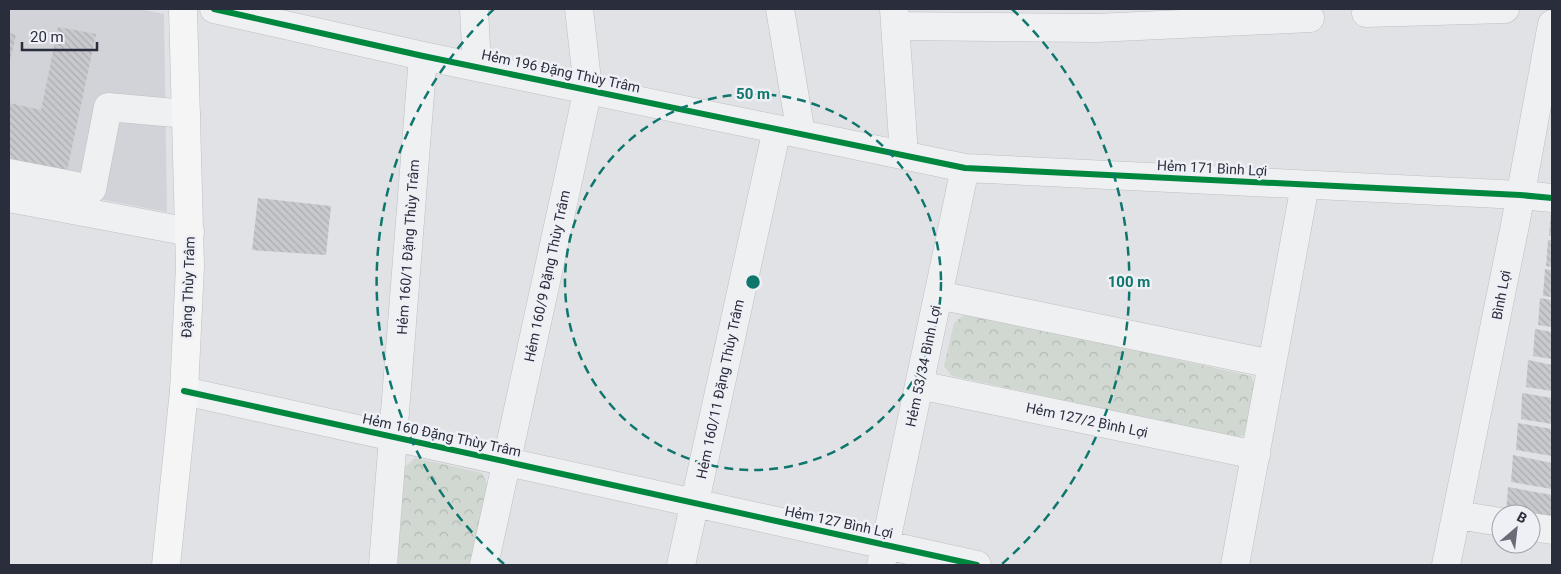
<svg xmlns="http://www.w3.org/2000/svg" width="1561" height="574" font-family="Roboto,sans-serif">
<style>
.built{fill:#d1d3d9}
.forest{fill:url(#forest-crowns)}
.building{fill:url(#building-back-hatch)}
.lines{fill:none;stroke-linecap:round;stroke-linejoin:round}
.minor-casing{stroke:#bebfc2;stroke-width:29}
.major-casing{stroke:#bdbfc2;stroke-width:29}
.minor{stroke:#eff0f2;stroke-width:28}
.major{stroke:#f5f5f5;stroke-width:28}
.cycleway-casing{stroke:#eef0f5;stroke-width:9}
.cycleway{stroke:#00873e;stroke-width:6}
.ring{fill:none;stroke:#0f766e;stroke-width:2.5;stroke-dasharray:9 6}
.labels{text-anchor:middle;stroke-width:5;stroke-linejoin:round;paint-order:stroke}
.street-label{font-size:14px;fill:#292d3c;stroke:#eef0f5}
.centre{fill:#0f766e;stroke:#eef0f5;stroke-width:2.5}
.ring-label{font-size:15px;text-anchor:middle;font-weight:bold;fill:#0f766e;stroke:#eef0f5;stroke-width:5;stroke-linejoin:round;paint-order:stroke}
</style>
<defs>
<pattern id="forest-crowns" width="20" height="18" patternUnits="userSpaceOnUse" patternTransform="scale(1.25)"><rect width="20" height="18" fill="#d0d8d1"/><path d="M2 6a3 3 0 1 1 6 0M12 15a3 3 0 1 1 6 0" fill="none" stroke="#b3bab4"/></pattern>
<pattern id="building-back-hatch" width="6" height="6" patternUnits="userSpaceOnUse" patternTransform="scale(1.25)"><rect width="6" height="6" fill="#c8c9cd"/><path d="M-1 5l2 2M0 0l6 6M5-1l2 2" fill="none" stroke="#acadb1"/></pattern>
</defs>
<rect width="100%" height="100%" fill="#e1e2e5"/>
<path class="built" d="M9,9H140L164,14L167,212L9,182Z"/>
<path class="forest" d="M966,313L1251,376L1256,387L1249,432L1238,438L952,376L944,366L954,323Z
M415,458L482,473L488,486L471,565H396L404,468Z"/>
<path class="building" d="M58,27L96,34L66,176L9,164V103L41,110Z
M9,33L16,35L10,61L9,60Z
M258,198L331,206L326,255L252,250Z
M1551,211H1552V236H1549Z
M1548,240H1552V267L1546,266Z
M1545,269L1552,270V297L1543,296Z
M1540,298L1552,300V327L1538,325Z
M1535,329L1552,332V359L1533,356Z
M1528,360L1552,365V391L1526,387Z
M1522,393L1552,398V424L1521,419Z
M1518,423L1552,429V456L1516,450Z
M1513,455L1552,463V489L1511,482Z
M1508,487L1552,495V521L1531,514H1506Z"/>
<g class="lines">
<defs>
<path id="minor" d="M214,9L423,56L965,168L1520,195L1552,198
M474,9L477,67
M780,9L801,134
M894,9L904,155
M1366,13L1505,9
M896,26L1096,28L1310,18
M9,173L92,189L108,107L186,114
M9,198L190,232
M938,295L1272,364
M919,385L1256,455
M184,391L977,565
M1457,515L1501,522
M1531,527L1552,530
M383,565L423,56
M484,565L588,89L579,9
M681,565L777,129
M881,565L965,168
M1235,565L1305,185
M1446,565L1515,225L1552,24"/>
<path id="major" d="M166,565L184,391L190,266L183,9"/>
</defs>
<use href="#minor" class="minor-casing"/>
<use href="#major" class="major-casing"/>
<use href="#minor" class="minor"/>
<use href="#major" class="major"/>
<defs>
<path id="cycleway" d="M214,9L423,56L965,168L1520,195L1552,198
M184,391L977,565"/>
</defs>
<use href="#cycleway" class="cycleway-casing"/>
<use href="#cycleway" class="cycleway"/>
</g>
<g class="ring">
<circle cx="753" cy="282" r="188"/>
<path d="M504 564A376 376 0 0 1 494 9M1012 9A376 376 0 0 1 1002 564"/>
</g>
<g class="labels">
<g class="street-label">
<text transform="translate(561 71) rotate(12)" y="5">Hẻm 196 Đặng Thùy Trâm</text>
<text transform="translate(1212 168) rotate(3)" y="5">Hẻm 171 Bình Lợi</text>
<text transform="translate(408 247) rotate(-86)" y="5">Hẻm 160/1 Đặng Thùy Trâm</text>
<text transform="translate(547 276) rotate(-78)" y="5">Hẻm 160/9 Đặng Thùy Trâm</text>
<text transform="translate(188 287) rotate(-88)" y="5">Đặng Thùy Trâm</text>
<text transform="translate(1501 295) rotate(-79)" y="5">Bình Lợi</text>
<text transform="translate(923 366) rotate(-78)" y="5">Hẻm 53/34 Bình Lợi</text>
<text transform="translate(720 389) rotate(-78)" y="5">Hẻm 160/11 Đặng Thùy Trâm</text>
<text transform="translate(1087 420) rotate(12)" y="5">Hẻm 127/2 Bình Lợi</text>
<text transform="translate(442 435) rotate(12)" y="5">Hẻm 160 Đặng Thùy Trâm</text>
<text transform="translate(839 522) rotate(12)" y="5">Hẻm 127 Bình Lợi</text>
</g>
</g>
<circle cx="753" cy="282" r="8" class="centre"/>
<g class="ring-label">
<text x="753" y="99">50 m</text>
<text x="1129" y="287">100 m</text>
</g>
<rect width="1561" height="574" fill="none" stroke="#292d3c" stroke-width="20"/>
<g transform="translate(1516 529) rotate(28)"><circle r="24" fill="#eef0f5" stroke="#9fa2ab"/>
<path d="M0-4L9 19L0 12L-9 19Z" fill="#696c77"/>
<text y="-8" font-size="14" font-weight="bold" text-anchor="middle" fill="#292d3c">B</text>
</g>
<path d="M22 42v8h75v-8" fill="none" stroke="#292d3c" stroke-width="2.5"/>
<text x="30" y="42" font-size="15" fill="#292d3c" stroke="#eef0f5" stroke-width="4" paint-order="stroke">20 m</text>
</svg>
